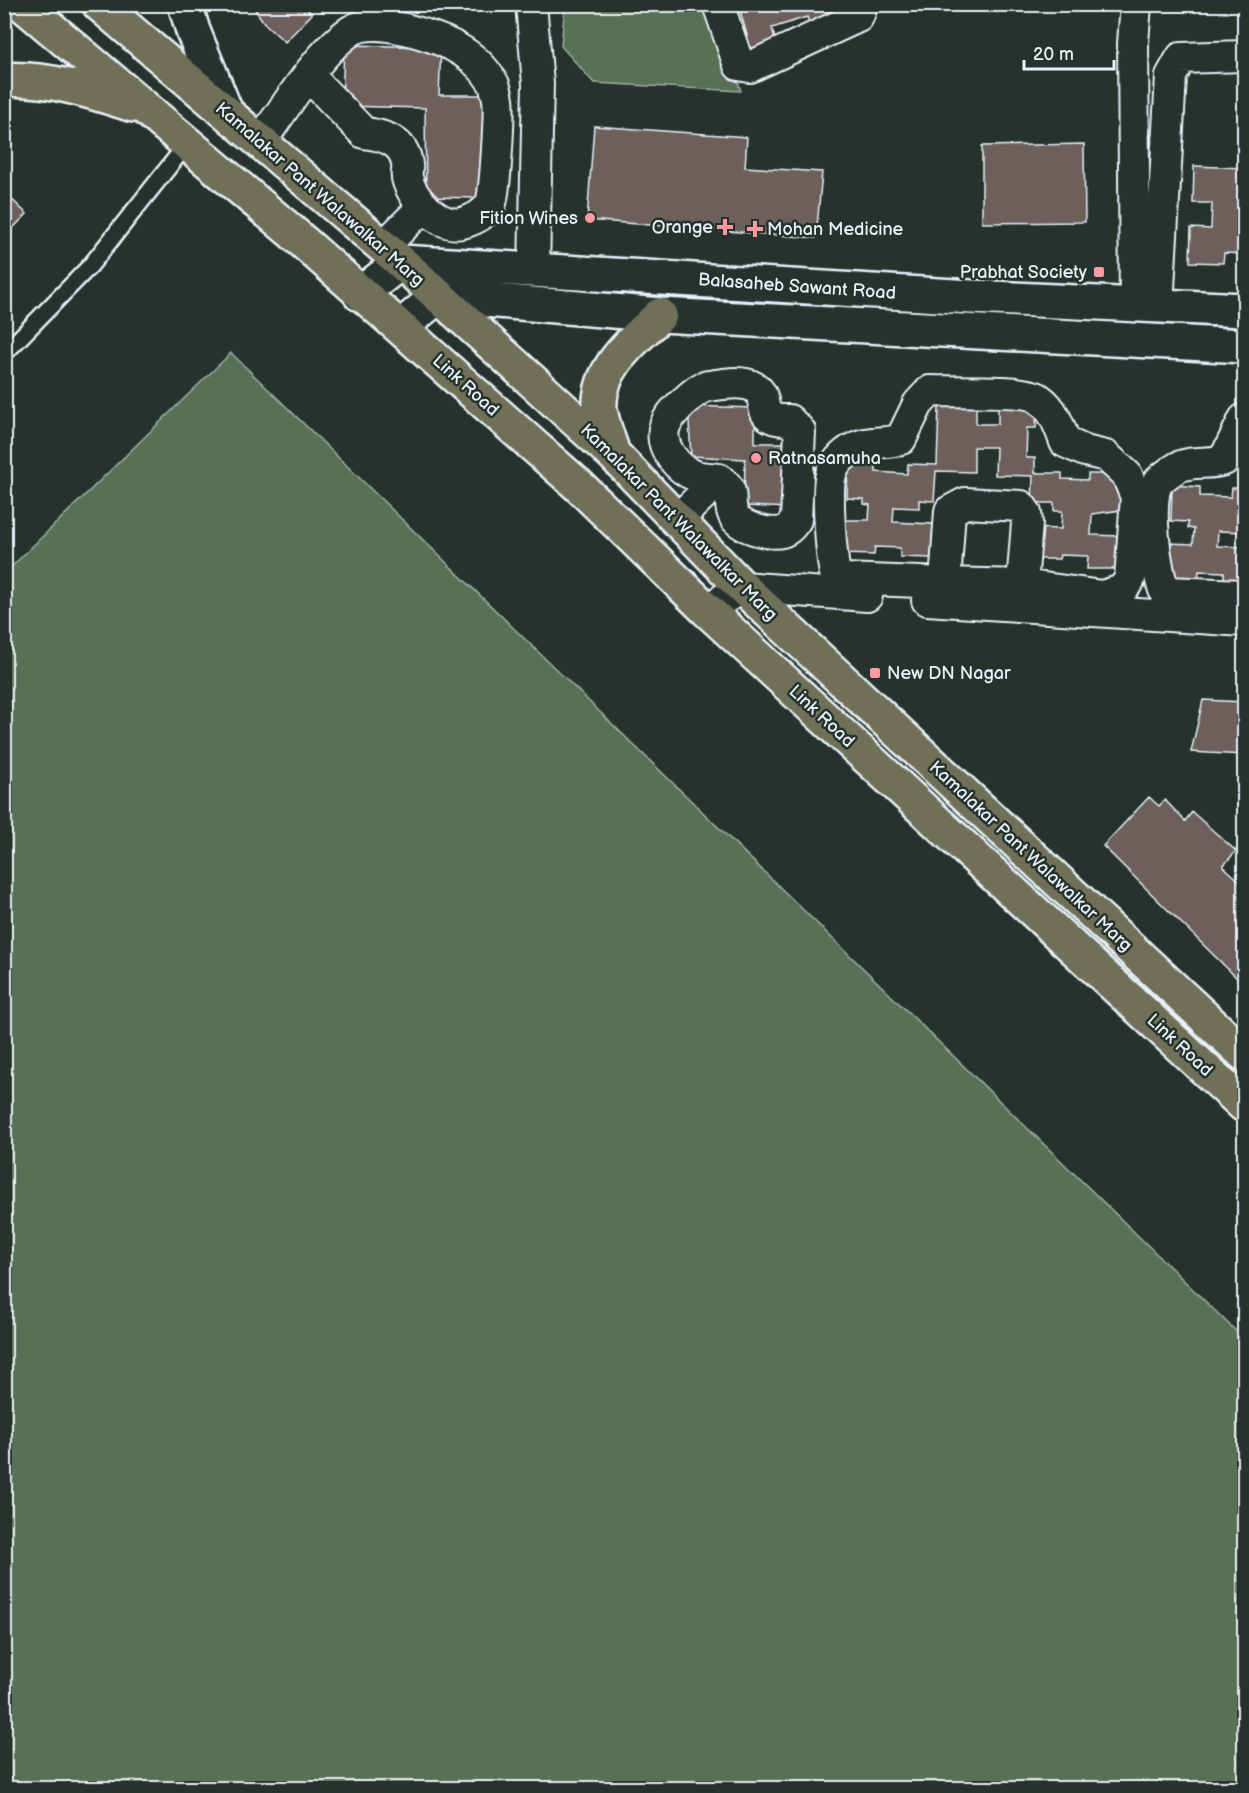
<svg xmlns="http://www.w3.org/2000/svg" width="1249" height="1793" font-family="'Balsamiq Sans',sans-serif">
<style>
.green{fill:#597054;stroke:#a0b0a6;stroke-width:1.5}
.building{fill:#6d605c;stroke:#e8f1f8;stroke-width:1.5}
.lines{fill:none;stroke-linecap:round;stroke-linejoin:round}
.lane-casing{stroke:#e8f1f8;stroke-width:20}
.street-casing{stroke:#e8f1f8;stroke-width:34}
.secondary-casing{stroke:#e8f1f8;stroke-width:38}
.primary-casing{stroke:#e8f1f8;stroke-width:38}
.lane{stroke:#26332d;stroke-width:15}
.street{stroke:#26332d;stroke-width:30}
.secondary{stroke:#26332d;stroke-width:33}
.primary{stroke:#706f59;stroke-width:33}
.poi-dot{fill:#ff9aa2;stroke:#26332d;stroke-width:2}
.labels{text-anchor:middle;stroke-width:5;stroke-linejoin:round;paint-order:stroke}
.street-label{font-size:18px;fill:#e8f1f8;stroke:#26332d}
.poi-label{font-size:18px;fill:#e8f1f8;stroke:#26332d;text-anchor:end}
</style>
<rect width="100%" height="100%" fill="#26332d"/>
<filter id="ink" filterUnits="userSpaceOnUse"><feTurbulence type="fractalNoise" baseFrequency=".0167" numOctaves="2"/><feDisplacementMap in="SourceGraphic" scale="12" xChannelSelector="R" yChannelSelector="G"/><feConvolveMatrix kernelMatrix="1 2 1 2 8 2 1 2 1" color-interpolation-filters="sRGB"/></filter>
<g filter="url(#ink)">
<path class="green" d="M565,5H712L741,91L594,83L561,46Z
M231,353L1244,1339V1788H5V573Z"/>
<path class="building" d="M251,4H302L312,14L285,42L265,24Z
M738,4H828L833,21L812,31L807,17L772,28L777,47L753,56Z
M344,45L441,47L439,95H487L480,198L426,197L425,108L342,106Z
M594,126L747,137L745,167L822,172L816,238L587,220Z
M1084,144L1085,222L982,223V146Z
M1194,166L1244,168V254L1224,253L1223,263L1190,262L1191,228L1211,229L1212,203H1193Z
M4,192L27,214L4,237Z
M939,405L976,406V424H998V406L1037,407L1036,428H1027L1026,458H1035V473H1062V479L1088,480V474H1122L1121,510L1092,514L1091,535L1120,536L1119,569H1087L1088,556L1060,555L1059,559H1030L1031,528L1061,529L1062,511H1054V503H1032L1033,476L995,475L996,447H974V472L936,471L934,501L919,500V508L894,507L893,522L933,524L931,558L900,557V548L875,547L874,555L844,554L845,520H869L870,505L864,504V499L847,498L848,461L876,463V472L907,474L908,464L937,465Z
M688,406L755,408V443H794L792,508L744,506L745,459L691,456Z
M1172,485L1200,487V496L1231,497L1232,488H1244L1243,532L1218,531L1217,546L1244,547V581L1224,580V572L1199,571L1198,579L1168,578L1169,543L1193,544L1194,529L1188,528V522L1171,521Z
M1203,700L1244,702V755L1191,752Z
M1149,797L1159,806L1165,800L1185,821L1192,812L1236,851L1223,866L1244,885V985L1103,846Z"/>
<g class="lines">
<defs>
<path id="lane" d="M4,354L90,266L187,144"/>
<path id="street" d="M531,4L538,84L534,270
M718,4L739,65L750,67L858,17L863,4
M260,142C285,109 318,52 352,30C367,21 390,26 405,29C437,37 471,49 490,78C494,82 497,93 498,99C500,110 495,196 491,203C485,214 474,220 462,223C439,228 412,199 407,178C406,173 408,168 407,164C404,141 383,135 364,133L309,76
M383,247L424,206
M1135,305L1133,43L1136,4
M1158,306L1171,76L1181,58L1244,56
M1244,419L1224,460C1209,465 1192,460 1178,467C1173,470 1163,477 1159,481C1146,498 1156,573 1165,592L1244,595
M965,503L1021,506L1026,513L1027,523L1022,585L945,583L950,511Z
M677,520L719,479C738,491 726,501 734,516C740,528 770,535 782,532C789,530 792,525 796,520L800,431L789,420C751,421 773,398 754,387C742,380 723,384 709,386C699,387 693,394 686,400C677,408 667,417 664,429C660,448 678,470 696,476C703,478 711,478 719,479
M927,600L1244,621
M946,601L945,583L844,579L835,573C831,555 827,496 830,479C832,465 843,453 856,447C870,440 886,445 901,439L918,404L930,391C949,392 1026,389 1038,398C1053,408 1059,425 1065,442L1085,451L1106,456L1127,475L1136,497L1130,579L1122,590L1102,596L1022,585L1018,606
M707,610L742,587L867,596"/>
<path id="secondary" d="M185,4L193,31L226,112
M360,294L401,262L971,297L1244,310
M401,327L438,296L660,315L1244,346"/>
<path id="primary" d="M22,4L292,232L578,485L707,610L1244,1105
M99,4L401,262L614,455L742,587L1244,1054
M4,80C47,77 93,92 133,105
M613,454C609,440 602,424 600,409C597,368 633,341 660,315"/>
</defs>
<use href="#lane" class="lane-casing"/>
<use href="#street" class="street-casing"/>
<use href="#secondary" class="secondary-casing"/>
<use href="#primary" class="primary-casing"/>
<use href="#lane" class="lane"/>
<use href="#street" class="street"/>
<use href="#secondary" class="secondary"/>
<use href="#primary" class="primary"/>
</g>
</g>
<g class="poi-dot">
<circle cx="590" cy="218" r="6"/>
<path d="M722 218h6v6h6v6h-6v6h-6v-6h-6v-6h6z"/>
<path d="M752 220h6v6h6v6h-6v6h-6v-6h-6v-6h6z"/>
<rect x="1093" y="266" width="12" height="12" rx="3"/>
<circle cx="756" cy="458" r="6"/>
<rect x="869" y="667" width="12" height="12" rx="3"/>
</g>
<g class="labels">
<g class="street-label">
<text transform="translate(320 194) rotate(41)" y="6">Kamalakar Pant Walawalkar Marg</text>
<text transform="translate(797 286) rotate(4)" y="6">Balasaheb Sawant Road</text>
<text transform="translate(466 385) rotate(42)" y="6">Link Road</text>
<text transform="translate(679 522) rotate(45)" y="6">Kamalakar Pant Walawalkar Marg</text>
<text transform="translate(822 716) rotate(43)" y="6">Link Road</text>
<text transform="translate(1031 856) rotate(43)" y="6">Kamalakar Pant Walawalkar Marg</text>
<text transform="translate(1180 1045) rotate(43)" y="6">Link Road</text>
</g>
<g class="poi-label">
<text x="578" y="224">Fition Wines</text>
<text x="713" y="233">Orange</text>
<text x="767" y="235" text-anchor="start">Mohan Medicine</text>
<text x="1087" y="278">Prabhat Society</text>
<text x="768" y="464" text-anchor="start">Ratnasamuha</text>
<text x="887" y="679" text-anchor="start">New DN Nagar</text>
</g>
</g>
<rect width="1249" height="1793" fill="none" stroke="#26332d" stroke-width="24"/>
<rect x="12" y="12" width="1225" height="1769" fill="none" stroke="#e8f1f8" stroke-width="2" filter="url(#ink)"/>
<path d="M1024 60v9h90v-9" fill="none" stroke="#e8f1f8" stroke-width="3"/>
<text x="1033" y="60" font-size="18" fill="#e8f1f8" stroke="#26332d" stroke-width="4.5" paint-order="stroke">20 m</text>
</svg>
